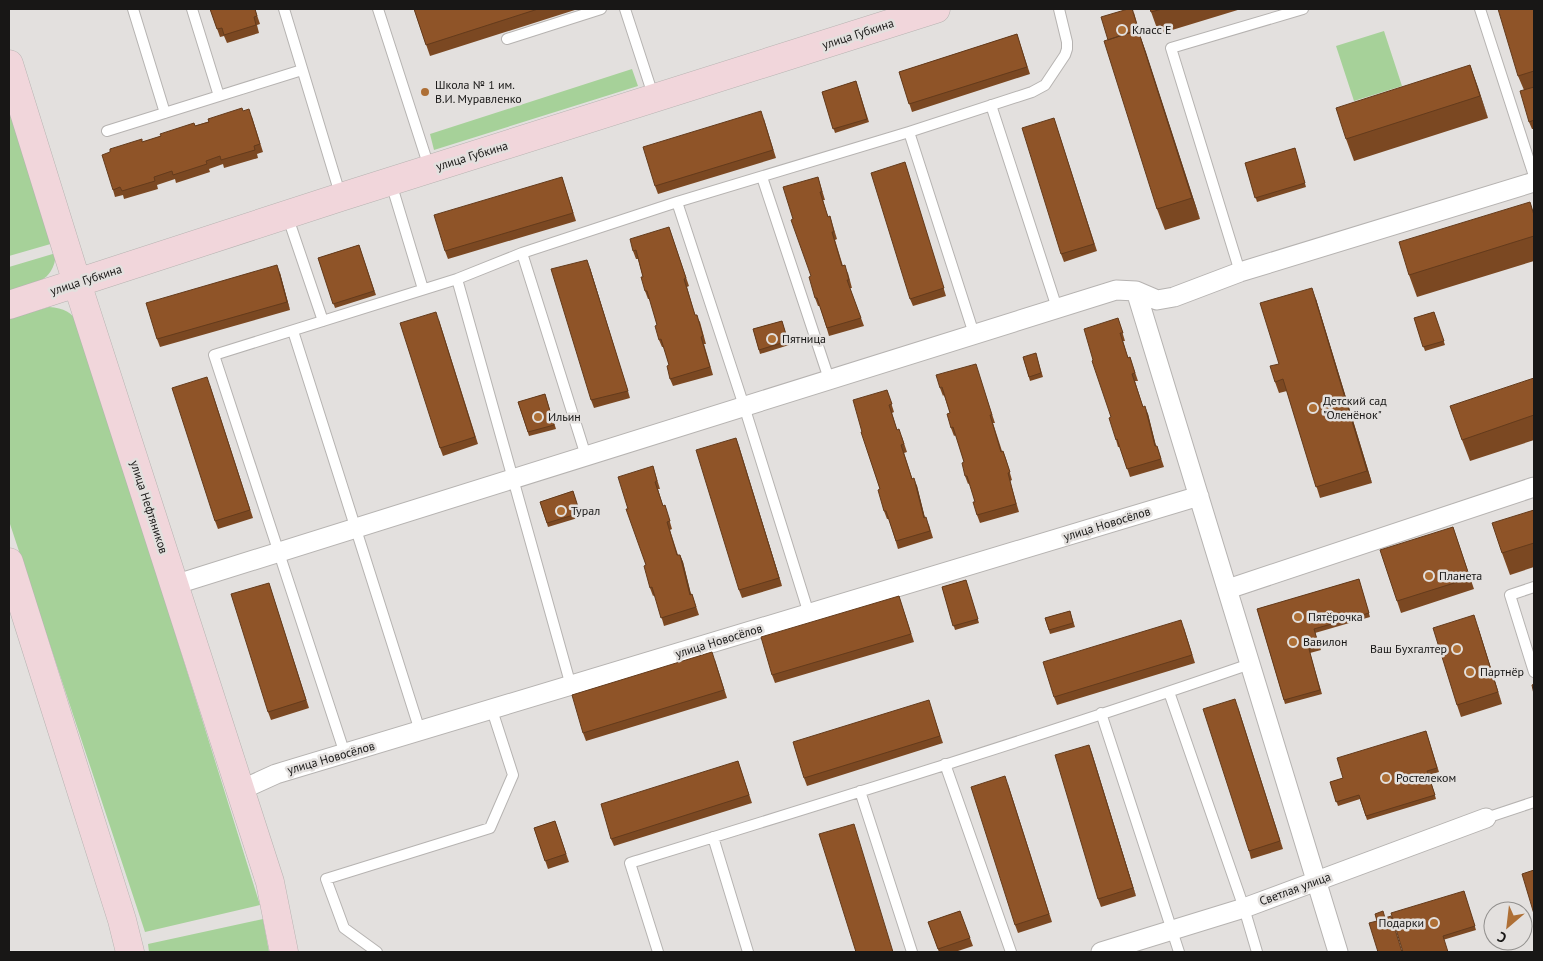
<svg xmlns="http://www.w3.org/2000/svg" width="1543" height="961" font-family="'PT Sans',sans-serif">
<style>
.green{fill:#a6d199}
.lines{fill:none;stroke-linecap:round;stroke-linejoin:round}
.lane-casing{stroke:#b6b3b1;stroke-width:12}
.street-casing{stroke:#b6b3b1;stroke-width:21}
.secondary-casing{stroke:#b6b3b1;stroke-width:29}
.lane{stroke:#fff;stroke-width:10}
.street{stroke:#fff;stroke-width:19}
.secondary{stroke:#f1d6db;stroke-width:28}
.wall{fill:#7b4822}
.shaded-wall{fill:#643b1c}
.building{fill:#8f5428;stroke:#643b1c}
.poi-dot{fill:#ae6f35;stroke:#e3e0de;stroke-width:2}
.labels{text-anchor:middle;stroke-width:5;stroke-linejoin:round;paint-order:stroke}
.poi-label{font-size:12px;fill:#181716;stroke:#e3e0de;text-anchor:start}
.street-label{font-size:12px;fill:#181716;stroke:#e3e0de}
</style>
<rect width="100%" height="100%" fill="#e3e0de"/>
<path class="green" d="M1384,31L1402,86L1354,101L1336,46Z
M632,69L638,86L434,150L430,134Z
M9,105L54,243L9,256Z
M56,253C54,283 33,284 9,291V267Z
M49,307C64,308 72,312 79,325L260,905L145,932L9,521V319Z
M263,919L269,952H149L148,944Z"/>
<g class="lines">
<defs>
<path id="lane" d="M133,9L165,113
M284,9L341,197
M378,9L429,167
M625,9L654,98
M1480,9L1534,176
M507,39L601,9
M219,96L302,70
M991,105L1057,308
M107,131L219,96L192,9
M909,132L974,334
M762,177L829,379
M391,183L423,289
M677,202L744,406L809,614
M287,215L323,321
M522,253L586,456
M1240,272L1171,48L1303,9
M457,279L571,686
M293,331L420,731
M1534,587L1510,595L1534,672
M1169,692L1244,908L1257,952
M1101,713L1179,952
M345,754L214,355L457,279L522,253L677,202L909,132L1032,92L1045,85L1065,55L1067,49V42L1059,9
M945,764L1011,952
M860,791L912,952
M1486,818L1534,802
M713,837L748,952
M377,952L344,928L326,879L490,828L513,775L492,710
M658,952L630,863C837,799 1045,735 1250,664"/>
<path id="street" d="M1136,291L1338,952
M174,585L1116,290L1136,291L1157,300L1174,297L1240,272L1534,182
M1228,589L1534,487
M241,790L276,774L1199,496
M1101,952L1244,908L1486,818"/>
<path id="secondary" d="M9,64L77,283L270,882L284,952
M9,305L341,197L936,9
M9,562L122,920L130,952"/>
</defs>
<use href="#lane" class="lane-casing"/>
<use href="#street" class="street-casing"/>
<use href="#secondary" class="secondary-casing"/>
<use href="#lane" class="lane"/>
<use href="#street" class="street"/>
<use href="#secondary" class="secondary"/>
</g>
<path class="wall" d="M210,9H255L260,24L257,25L259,33L227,43L224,36L220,37Z
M414,9H578L430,56Z
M1133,9L1141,38L1200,219L1165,230L1157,209Z
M1150,9H1241L1159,34Z
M1534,9V129H1532L1529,122L1524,90L1518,76Z
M1017,34L1030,74L912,112L899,72Z
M1470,65L1488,118L1354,161L1346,139Z
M856,81L869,122L835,133L822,92Z
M243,111L252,117L263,152L257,154L258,158L224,168L223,164L209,169L210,172L176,183L175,179L157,185L158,189L124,199L123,195L115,197L113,190L142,142Z
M1054,118L1097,251L1064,262L1061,254Z
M764,119L776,158L658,194L655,186Z
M1295,148L1306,187L1257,202L1245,163Z
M905,162L946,296L913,306L910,299Z
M562,177L576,221L448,259L445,251Z
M818,177L825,200H823L828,217L830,216L837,239L835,240L843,266L848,273L852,288H850L864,326L829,336L820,306H818L815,298L811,276Z
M1534,213V261L1417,297L1409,275Z
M669,227L689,286L687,287L695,315L700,322L706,344H704L713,375L673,386L670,379L669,365L664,347H662L659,340L657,325L650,299H648L645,291L643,277L638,259H636L633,251Z
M359,245L376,295L335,308L318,258Z
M590,268L630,398L594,408L591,400Z
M280,273L290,310L160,347L157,339Z
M1316,299L1372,483L1320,498L1287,391L1279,393L1275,382L1279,364Z
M1434,312L1445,345L1425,351L1414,318Z
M1118,318L1125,341H1123L1128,358L1130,357L1138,381H1135L1143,407L1148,414L1156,446H1157L1164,467L1130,477L1120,447H1118L1116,440L1111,417Z
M439,320L478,444L443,456L440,448Z
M782,321L789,345L760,354L753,329Z
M1023,357H1037L1043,377L1030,381Z
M978,372L995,423H993L1002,451H1003L1006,459L1012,480L1010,481L1019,512L980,523L977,515L975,502L970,483L968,484L965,476L964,462L956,435L954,436L951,428L950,413L944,395L943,396L940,388Z
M1534,378V440L1470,461L1462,440Z
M210,385L253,518L218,529L215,521Z
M887,390L894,412L892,413L897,430L902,437L907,452L904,453L912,478L917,486L925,518L929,525L933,538L898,549L889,519H887L884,511L880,489L862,432Z
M545,394L556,429L529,436L518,402Z
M736,438L782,586L742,598L739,590Z
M653,466L660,489H658L663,506L665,505L672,529L670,530L678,555H680L683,562L691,594H692L699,615L664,626L655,595L653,596L650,588L646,565L628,509Z
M573,491L581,517L548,527L540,502Z
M1534,510V567L1510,575L1502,553Z
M1453,527L1474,589L1401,613L1397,601Z
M1359,579L1370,617L1315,633L1321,650L1310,653L1322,694L1285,704L1257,609Z
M966,580L979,623L955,630L942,587Z
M269,583L309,708L271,720L268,712Z
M899,596L914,642L775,683L772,675Z
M1070,611L1075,627L1050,634L1045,618Z
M1478,627L1502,704L1461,717L1457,705Z
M1184,628L1195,663L1057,705L1054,697Z
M715,660L727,698L586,741L583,733Z
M1238,707L1283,849L1251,859L1249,851Z
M931,708L943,743L807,786L804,778Z
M1426,731L1439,772L1429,775L1436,799L1367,820L1360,799L1338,806L1330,782L1343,778Z
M1089,745L1136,896L1101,907L1098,899Z
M738,761L752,803L614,846L611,839Z
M1008,784L1052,922L1018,933L1015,925Z
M555,821L569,862L548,869L534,828Z
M1464,891L1476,930L1403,952Z
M960,911L973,946L955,952H939L928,922Z"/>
<path class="shaded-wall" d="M1138,30L1146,52L1200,219L1192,198Z
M1470,65L1478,87L1488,118L1480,96Z
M587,260L590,268L630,398L628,391Z
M277,265L280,273L290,310L287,302Z
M1312,288L1316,299L1372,483L1367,471Z
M1145,406L1148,414L1158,454L1155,446Z
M736,438L739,446L782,586L779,578Z
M914,478L917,486L927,526L924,518Z
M680,555L683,562L693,603L690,595Z
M1474,615L1478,627L1502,704L1498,692Z
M1089,745L1092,753L1136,896L1133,888Z"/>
<path class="building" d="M210,9H255L257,16L254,17L256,25L224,35L222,28L217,29Z
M414,9H538L426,45Z
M1128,9H1132L1140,34L1138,30L1108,40L1101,17Z
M1150,9H1162L1151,12Z
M1498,9H1534V71L1518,76Z
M1138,30L1192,198L1157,209L1104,41Z
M1017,34L1027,67L909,104L899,72Z
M1470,65L1480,96L1346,139L1336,108Z
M856,81L867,119L833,129L822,92Z
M1534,87V120L1529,122L1520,91Z
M242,108L243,111L249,109L260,144L254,146L255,150L221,160L220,156L206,161L207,164L173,175L172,171L154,177L155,181L122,191L120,187L113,190L102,155L110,152V149L142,139V142L161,136L160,134L194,123L195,126L209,122L208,119Z
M761,111L773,150L655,186L643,147Z
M1054,118L1094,244L1061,254L1022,128Z
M1295,148L1305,183L1255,198L1245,163Z
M905,162L944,288L910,299L871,173Z
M562,177L573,213L445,251L434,215Z
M818,177L822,192H820L828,217L830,216L834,232H832L842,266L845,265L849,280H847L861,318L827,328L817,298H815L809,277L811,276L791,220L793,219L783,187Z
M1530,202L1534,215V236L1409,275L1399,242Z
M669,227L686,278L684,279L695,315H697L703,336L701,337L710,367L670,379L667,366L669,365L661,339L659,340L655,326L657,325L647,291H645L641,277H643L636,250L633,251L630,239Z
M359,245L374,291L333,304L318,258Z
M587,260L628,391L591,400L551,269Z
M277,265L287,302L157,339L146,303Z
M1312,288L1367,471L1316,487L1283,379L1275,382L1270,366L1279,364L1260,303Z
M436,312L475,437L440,448L400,323Z
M1434,312L1444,341L1423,347L1414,318Z
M1118,318L1123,333H1120L1128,358L1130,357L1135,373L1132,374L1143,407L1145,406L1155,446H1157L1161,459L1127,469L1117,439L1116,440L1109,418L1111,417L1092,361L1093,360L1084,329Z
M782,321L788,341L759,350L753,329Z
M1036,353L1041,373L1029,377L1023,357Z
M976,364L992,415H990L1001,452L1003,451L1010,472L1008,473L1016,504L977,515L973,502H975L967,476H965L962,463L964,462L953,427L951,428L947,414L950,413L942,387L940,388L936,375Z
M207,377L250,510L215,521L172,388Z
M1534,378V415L1462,440L1450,406Z
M887,390L892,404L889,405L897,430L899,429L904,444L901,445L912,479L914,478L924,518L926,517L930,531L896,541L886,511H884L878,490L880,489L861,432H862L853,400Z
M545,394L554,425L528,432L518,402Z
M736,438L779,578L739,590L696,450Z
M653,466L657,481L655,482L663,506L665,505L670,521L667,522L677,555H680L690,595L692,594L696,607L661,618L652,587L650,588L644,566L646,565L626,509H628L618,477Z
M573,491L580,513L547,523L540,502Z
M1534,510V543L1502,553L1492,523Z
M1453,527L1470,578L1397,601L1380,550Z
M1359,579L1369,613L1314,629L1319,646L1309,649L1320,690L1284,700L1257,609Z
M966,580L978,619L953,626L942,587Z
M269,583L306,700L268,712L231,594Z
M899,596L911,634L772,675L761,637Z
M1070,611L1073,623L1049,630L1045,618Z
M1474,615L1498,692L1457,705L1433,628Z
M1181,620L1192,655L1054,697L1043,662Z
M712,652L724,690L583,733L572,695Z
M1534,684V694L1532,685Z
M1235,699L1280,841L1249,851L1203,709Z
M929,700L940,736L804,778L793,742Z
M1426,731L1437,768L1427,771L1435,795L1366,816L1359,795L1336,802L1330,782L1343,778L1337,758Z
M1089,745L1133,888L1098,899L1055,755Z
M738,761L749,795L611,839L601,804Z
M1005,776L1049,914L1015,925L971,787Z
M555,821L566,854L545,861L534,828Z
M854,824L893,952H856L819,834Z
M1534,870V914L1522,874Z
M1464,891L1475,926L1443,936L1448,952H1403L1391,913Z
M960,911L970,938L938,949L928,922Z
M1383,911L1385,918L1391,916L1402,952H1378L1369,923L1377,921L1375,914Z"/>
<g class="poi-dot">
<circle cx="1122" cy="30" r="5"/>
<circle cx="425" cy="92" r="5"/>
<circle cx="772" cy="339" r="5"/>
<circle cx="1313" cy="408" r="5"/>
<circle cx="538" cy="417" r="5"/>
<circle cx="561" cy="511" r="5"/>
<circle cx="1429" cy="576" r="5"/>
<circle cx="1298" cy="617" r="5"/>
<circle cx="1293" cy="642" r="5"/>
<circle cx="1457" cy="649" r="5"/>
<circle cx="1470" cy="672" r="5"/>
<circle cx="1386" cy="778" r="5"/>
<circle cx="1434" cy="923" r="5"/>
</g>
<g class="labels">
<g class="poi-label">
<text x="1132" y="34">Класс Е</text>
<text x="435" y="89">Школа № 1 им.<tspan x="435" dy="14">В.И. Муравленко</tspan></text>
<text x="782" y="343">Пятница</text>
<text x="1323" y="405">Детский сад<tspan x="1323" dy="14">"Оленёнок"</tspan></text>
<text x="548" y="421">Ильин</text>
<text x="571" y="515">Турал</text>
<text x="1439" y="580">Планета</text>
<text x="1308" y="621">Пятёрочка</text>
<text x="1303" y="646">Вавилон</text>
<text x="1447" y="653" text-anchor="end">Ваш Бухгалтер</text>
<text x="1480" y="676">Партнёр</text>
<text x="1396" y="782">Ростелеком</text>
<text x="1424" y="927" text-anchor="end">Подарки</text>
</g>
<g class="street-label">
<text transform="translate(858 34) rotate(-18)" y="4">улица Губкина</text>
<text transform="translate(472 156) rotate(-17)" y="4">улица Губкина</text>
<text transform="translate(86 280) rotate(-18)" y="4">улица Губкина</text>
<text transform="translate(149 507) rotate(72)" y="4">улица Нефтяников</text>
<text transform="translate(1107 524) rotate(-17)" y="4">улица Новосёлов</text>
<text transform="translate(719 641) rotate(-17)" y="4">улица Новосёлов</text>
<text transform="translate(331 758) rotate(-16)" y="4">улица Новосёлов</text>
<text transform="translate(1295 889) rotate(-20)" y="4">Светлая улица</text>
</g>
</g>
<rect width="1543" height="961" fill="none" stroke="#181716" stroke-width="20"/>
<g transform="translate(1508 926) rotate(208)"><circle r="24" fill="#e3e0de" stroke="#92908e"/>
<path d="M0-4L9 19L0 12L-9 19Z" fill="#ae6f35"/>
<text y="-8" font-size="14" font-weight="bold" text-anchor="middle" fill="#181716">С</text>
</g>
</svg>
